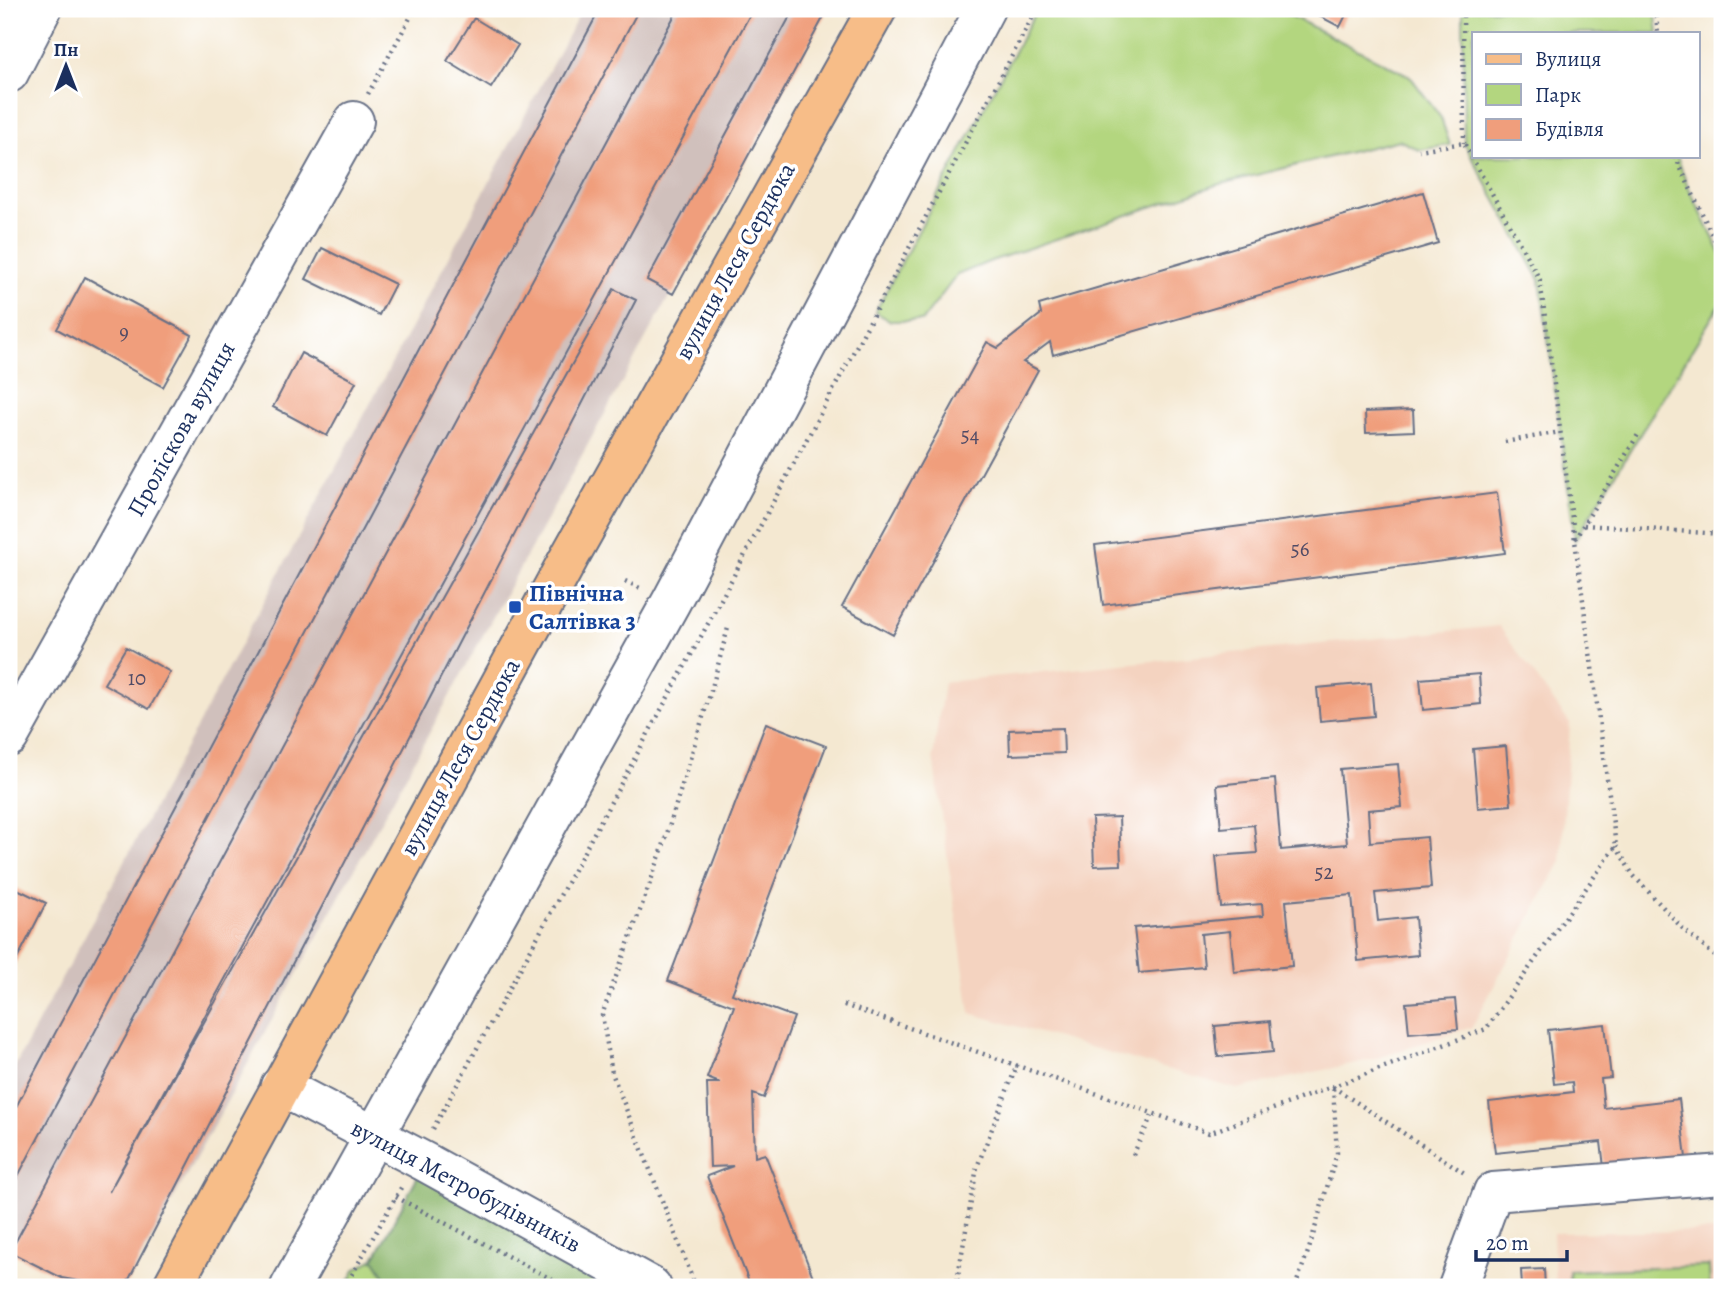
<svg xmlns="http://www.w3.org/2000/svg" width="1731" height="1296" font-family="Alegreya,serif">
<style>
.built{fill:#f4d3c0}
.industrial{fill:#d0c0bc}
.green{fill:#b3d67f;stroke:#67826e;stroke-width:2}
.forest{fill:#8eb76e;stroke:#547366;stroke-width:2}
.building{fill:#f09e7c}
.lines{fill:none;stroke-linecap:round;stroke-linejoin:round}
.minor-casing{stroke:#677086;stroke-width:42}
.major-casing{stroke:#677086;stroke-width:42}
.path{stroke:#677086;stroke-width:4.5;stroke-dasharray:2 5;stroke-linecap:butt}
.minor{stroke:#fff;stroke-width:38}
.major{stroke:#f7bd88;stroke-width:38}
.transit-dot{fill:#1a4fb4;stroke:#fff;stroke-width:2.5}
.labels{text-anchor:middle;stroke-width:7;stroke-linejoin:round;paint-order:stroke}
.number-label{font-size:21px;fill:#504b66}
.street-label{font-size:24px;fill:#1b2f5e;stroke:#fff}
.transit-label{font-size:24px;font-weight:bold;fill:#164399;stroke:#fff;text-anchor:start}
</style>
<rect width="100%" height="100%" fill="#fff"/>
<filter id="ink" filterUnits="userSpaceOnUse"><feTurbulence type="fractalNoise" baseFrequency=".0143" numOctaves="2"/><feDisplacementMap in="SourceGraphic" scale="14" xChannelSelector="R" yChannelSelector="G"/><feConvolveMatrix kernelMatrix="1 2 1 2 8 2 1 2 1" color-interpolation-filters="sRGB"/></filter>
<filter id="wash" filterUnits="userSpaceOnUse"><feTurbulence type="fractalNoise" baseFrequency=".00686" numOctaves="4" result="noise"/><feDisplacementMap in="SourceGraphic" scale="28" xChannelSelector="R" yChannelSelector="G"/><feGaussianBlur stdDeviation="1.57" result="paint"/><feColorMatrix in="noise" values="0 0 0 0 0 0 0 0 0 0 0 0 0 0 0 0 0 1.4 0 .05"/><feComposite in="paint" operator="in"/></filter>
<g filter="url(#wash)">
<rect width="100%" height="100%" fill="#f4e8d1"/>
<path class="built" d="M1499,626L1570,724L1561,861L1472,1027L1374,1059L1237,1089L970,1013L933,757L944,682Z
M1722,1231V1287H1555L1553,1233Z"/>
<path class="industrial" d="M582,9H827L125,1287H96L9,1232V1077Z"/>
<path class="green" d="M1037,9H1277L1410,76L1441,118L1450,145L1419,150L1399,140L1216,185L991,261L957,275L922,321H891L875,312Z
M1463,9H1655L1658,33H1474V156H1677L1686,182L1722,256V301L1575,540L1540,280L1464,143Z
M374,1259L392,1287H346L356,1269Z
M1709,1266L1710,1287H1570L1569,1271Z"/>
<path class="forest" d="M425,1162L652,1287H392L374,1259Z"/>
<g id="blocks">
<path class="building" d="M600,9H639L9,1193V1120Z
M678,9H753L109,1192L614,289L636,300L125,1287H96L89,1283L62,1278L10,1252Z
M794,9H828L673,294L647,280Z
M1306,9H1349L1340,27Z
M474,18L518,45L491,88L447,61Z
M1423,192L1438,243L1053,355L1050,342L1023,362L1038,370L893,635L842,607L987,342L998,348L1041,314L1039,305Z
M322,248L395,284L379,315L306,279Z
M85,277L192,335L163,387L57,329Z
M301,353L356,382L327,436L273,407Z
M1413,410L1414,431L1366,433L1365,412Z
M1497,493L1505,553L1103,605L1095,545Z
M126,647L170,672L149,709L104,684Z
M1479,674L1481,704L1423,710L1420,679Z
M1371,683L1374,716L1320,721L1317,688Z
M766,723L826,746L732,994L794,1017L764,1098L753,1094L755,1157L765,1154L813,1277L787,1287H751L707,1176L733,1166L710,1167L707,1083H720L707,1078L734,1006L668,981Z
M1063,728L1064,753L1010,755L1009,730Z
M1506,746L1511,805L1478,808L1473,749Z
M1398,764L1402,807L1368,810L1370,842L1427,837L1431,888L1375,893L1378,921L1415,917L1418,955L1358,961L1352,895L1286,901L1292,966L1234,972L1230,931L1201,934L1204,967L1139,973L1134,928L1263,916L1262,904L1221,907L1216,856L1257,853L1254,825L1221,828L1217,785L1275,779L1281,850L1347,844L1340,769Z
M1119,817L1121,865L1094,866L1092,818Z
M9,885L46,903L9,975Z
M1455,999L1458,1029L1409,1033L1406,1003Z
M1270,1021L1273,1052L1218,1057L1215,1026Z
M1605,1024L1611,1078L1601,1079L1604,1108L1679,1099L1686,1158L1604,1167L1601,1142L1495,1153L1489,1102L1573,1092L1572,1082L1554,1084L1548,1030Z
M1544,1269L1545,1287H1522L1521,1270Z"/>
</g>
</g>
<g filter="url(#ink)">
<use href="#blocks" fill-opacity="0" stroke="#677086" stroke-width="2"/>
<g class="lines">
<defs>
<path id="minor" d="M9,73L42,9
M9,737L354,121
M280,1086L425,1162L652,1287
M290,1287L671,602L985,9
M1458,1287L1493,1192L1722,1174"/>
<path id="major" d="M172,1287L570,556L877,9"/>
</defs>
<use href="#minor" class="minor-casing"/>
<use href="#major" class="major-casing"/>
<path class="path" d="M1463,9L1464,143
M1655,9L1658,33
M368,94L415,9
M1675,156L1722,256
M1505,442L1560,432
M1584,525L1722,534
M1575,539L1639,433
M625,581L640,588
M1616,846L1633,875L1685,931L1722,962
M844,1005L1209,1133L1486,1029L1616,846L1540,280L1464,143L1419,150
M1333,1087L1466,1174
M433,1129L710,620L1037,9
M1133,1155L1153,1113
M396,1197L566,1287
M345,1287L402,1186
M696,1287L612,1073L602,1015L662,850L711,691L728,628
M956,1287L977,1167L1017,1065
M1295,1287L1309,1249L1337,1153L1333,1087"/>
<use href="#minor" class="minor"/>
<use href="#major" class="major"/>
</g>
</g>
<rect class="transit-dot" x="508" y="600" width="14" height="14" rx="3.5"/>
<g class="labels">
<g class="number-label">
<text x="124" y="339">9</text>
<text x="970" y="442">54</text>
<text x="1300" y="556">56</text>
<text x="137" y="685">10</text>
<text x="1324" y="879">52</text>
</g>
<g class="street-label">
<text transform="translate(735 261) rotate(-61)" y="8">вулиця Леся Сердюка</text>
<text transform="translate(181 429) rotate(-61)" y="8">Проліскова вулиця</text>
<text transform="translate(460 757) rotate(-61)" y="8">вулиця Леся Сердюка</text>
<text transform="translate(466 1186) rotate(28)" y="8">вулиця Метробудівників</text>
</g>
<g class="transit-label">
<text x="529" y="601">Північна<tspan x="529" dy="28">Салтівка 3</tspan></text>
</g>
</g>
<rect width="1731" height="1296" fill="none" stroke="#fff" stroke-width="35"/>
<rect x="1472" y="32" width="228" height="126" fill="#ffffff" stroke="#a4acbf" stroke-width="2"/>
<rect x="1486" y="54" width="35" height="10" fill="#f7bd88" stroke="#a4acbf" stroke-width="2"/>
<text x="1535" y="66" font-size="21" fill="#1b2f5e">Вулиця</text>
<rect x="1486" y="84" width="35" height="21" fill="#b3d67f" stroke="#a4acbf" stroke-width="2"/>
<text x="1535" y="102" font-size="21" fill="#1b2f5e">Парк</text>
<rect x="1486" y="119" width="35" height="21" fill="#f09e7c" stroke="#a4acbf" stroke-width="2"/>
<text x="1535" y="136" font-size="21" fill="#1b2f5e">Будівля</text>
<g transform="translate(66 66)" stroke="#ffffff" stroke-width="5" paint-order="stroke">
<path d="M0-5L12 26L0 18L-12 26Z" fill="#1b2f5e"/>
<text y="-10" font-size="19" font-weight="bold" text-anchor="middle" fill="#1b2f5e">Пн</text>
</g>
<path d="M1476 1250v10h91v-10" fill="none" stroke="#1b2f5e" stroke-width="3.5"/>
<text x="1486" y="1250" font-size="21" fill="#1b2f5e" stroke="#ffffff" stroke-width="5" paint-order="stroke">20 m</text>
</svg>
